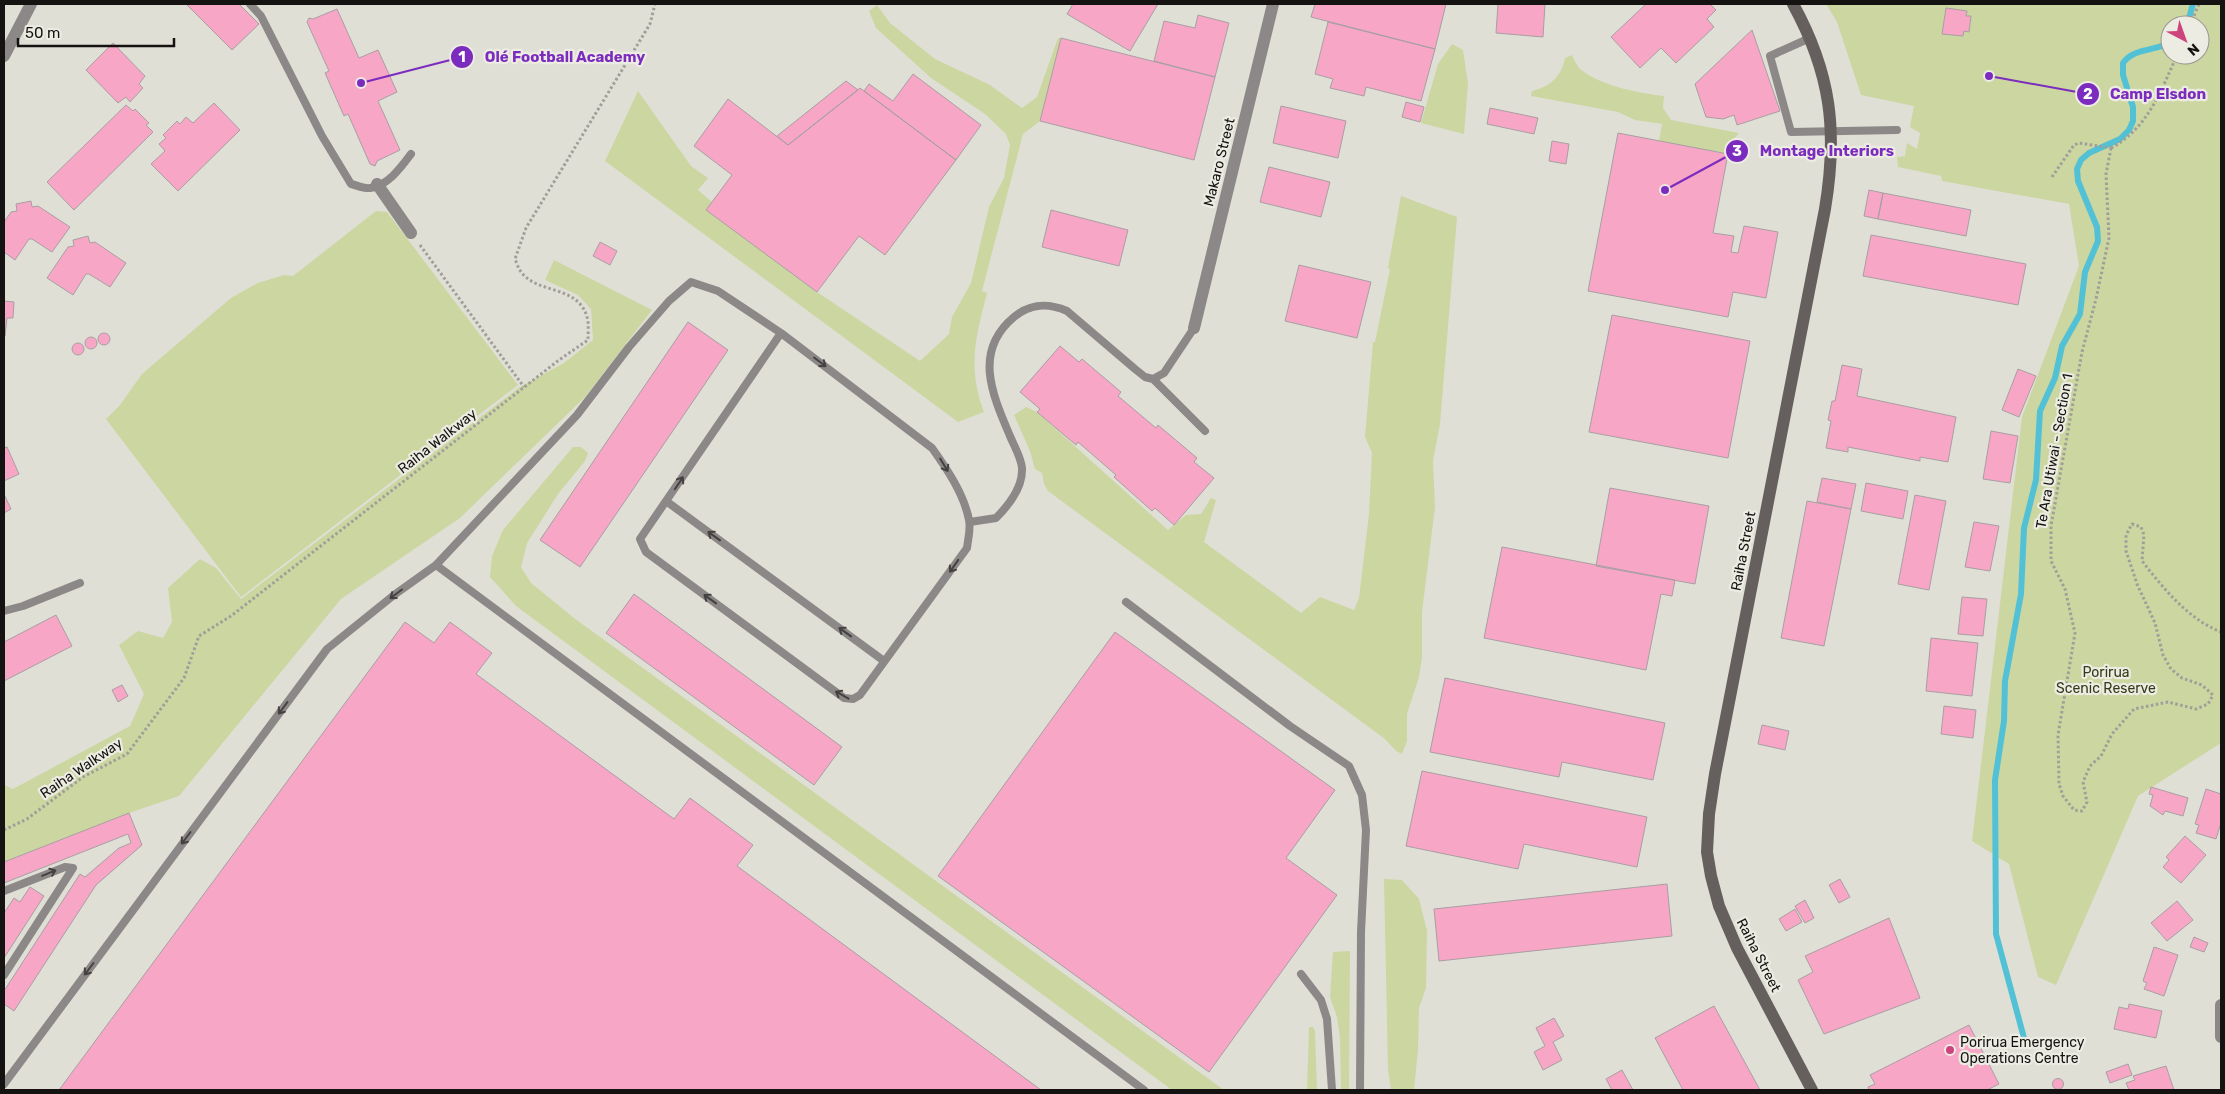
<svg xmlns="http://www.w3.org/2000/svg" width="2225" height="1094" font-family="Rubik,sans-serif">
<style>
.green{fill:#ccd6a1;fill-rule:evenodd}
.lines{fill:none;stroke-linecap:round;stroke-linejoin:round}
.stream{stroke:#53c1d5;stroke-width:6}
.building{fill:#f7a6c6;stroke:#a89fa2}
.path{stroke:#9f9e98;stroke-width:3;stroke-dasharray:2.5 2.5;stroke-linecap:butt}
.service{stroke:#8c8887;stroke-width:8}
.minor{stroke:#8c8887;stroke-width:12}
.secondary{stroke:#65605e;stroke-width:12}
.oneway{stroke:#444240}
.poi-dot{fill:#cd437c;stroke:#edece3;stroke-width:2}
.labels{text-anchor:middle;stroke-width:4.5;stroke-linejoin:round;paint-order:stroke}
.street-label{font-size:14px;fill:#141311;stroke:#edece3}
.park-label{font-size:14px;fill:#343a18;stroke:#edece3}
.poi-label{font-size:14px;fill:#141311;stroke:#edece3;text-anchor:start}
.leader{fill:none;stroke:#7b2cbf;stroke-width:2}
.callout-dot{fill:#7b2cbf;stroke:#edece3;stroke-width:2}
.mark-label{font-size:15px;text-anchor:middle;font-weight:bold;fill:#fff}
.callout-label{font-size:15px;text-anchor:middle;font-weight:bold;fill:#7b2cbf;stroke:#edece3;stroke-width:4.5;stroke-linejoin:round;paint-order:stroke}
</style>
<rect width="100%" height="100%" fill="#e0dfd6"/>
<path class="green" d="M1826,4H2221V743L2138,796L2056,985L2038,977L2009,864L1972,841L2022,417L2079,266L2069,204L1942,181L1941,176L1898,167L1897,157L1905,156L1907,143L1917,149L1920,133L1910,127L1914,106L1861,95L1837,22ZM2170,25H2200V55H2170Z
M877,5L890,23L935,59L990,85L1022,108L1037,97L1058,38H1061L1040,121L1023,134L982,291L987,293C976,336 967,368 984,412L958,422L605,161L638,91L691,166L708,178L698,190L712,202L707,210L817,292L920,361L949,334L952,317L971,283L989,207L1004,178L1010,145L1006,134L985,114L931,78L876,28L869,11Z
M1452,44L1463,50L1468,84L1464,134L1421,123L1438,64Z
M1572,55C1574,59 1577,66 1580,69C1601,86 1638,93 1664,96L1663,108L1671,120L1739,133L1731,142L1728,154L1659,141L1662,124L1635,120L1618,112L1531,96L1532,91C1551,86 1561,77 1565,58Z
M1401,196L1457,217L1440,424L1433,461L1435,507L1422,612V658L1419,677L1407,714V741L1402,754L1396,751L1385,739L1048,491L1044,484L1042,473L1035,469L1030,451L1014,415L1026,407L1037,412L1168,530L1186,515L1201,514L1211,498L1216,500L1204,542L1301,613L1320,597L1354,610L1359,598L1369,514L1372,453L1365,437L1373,342H1375L1390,269L1388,268Z
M376,211L387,212L518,385L241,597L106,419L120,405L142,374L231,298L258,283L284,275L293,276Z
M554,260L652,310L585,397L460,518L341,599L179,796L129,813L4,862V785L13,789L130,726L144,694L119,645L138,631L163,638L172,622L168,588L200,559L216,568L241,599L520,387L564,363L593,340L591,309L578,295L545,280Z
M573,447H581L588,453L585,461L558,494L527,543L521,567L531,583L574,618L1224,1090H1172L516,606L490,577L492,556L503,530Z
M1384,879L1402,880L1419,899L1427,931L1426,988L1419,1008L1418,1050L1414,1090H1391L1388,1070Z
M1350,951L1349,1090H1341L1340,1038L1337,1017L1330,997L1333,952Z
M1309,1027H1313L1315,1031L1317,1090H1307Z"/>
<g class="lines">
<path class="stream" d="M2187,25L2193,4
M2024,1038L1996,934L1995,780L2004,721L2005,681L2021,594L2024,528L2036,480L2040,411L2055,378L2062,346L2080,314L2085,272L2098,241L2097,227L2078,181L2077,169L2081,160L2089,153L2120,139L2129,130L2133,121V107L2123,75V63C2134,48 2154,51 2170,43"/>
</g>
<path class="building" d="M186,4H239L259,24L232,50Z
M1073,4H1158L1130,51L1067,14Z
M1315,4H1446L1435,49L1311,17Z
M1498,4H1545L1543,37L1496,33Z
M1646,4H1710L1716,10L1707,19L1714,27L1676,63L1661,48L1640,68L1611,37Z
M1946,8L1967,11L1966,16H1971L1969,32L1964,31L1963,36L1942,34Z
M337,9L359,58L378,50L397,92L378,101L400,150L377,161L375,166L370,164L348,114L344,116L325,73L329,71L307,22L309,18L313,19Z
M1198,15L1229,23L1215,77L1154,61L1164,21L1195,28Z
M1328,22L1435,49L1421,101L1366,87L1364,96L1330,88L1333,79L1315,74Z
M1752,30L1780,111L1737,125L1734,115L1723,119L1706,117L1695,84Z
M1061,38L1215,77L1194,160L1040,121Z
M113,43L145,76L139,84L143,88L130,102L126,97L118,103L86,70Z
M913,74L981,125L956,160L864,91L869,84L893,101Z
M846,81L858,90L788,145L777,136Z
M860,88L956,160L885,255L859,236L817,292L706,210L732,175L694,146L728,99L788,145Z
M1406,102L1424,107L1420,122L1402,117Z
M214,103L240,130L178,191L151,164L165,151L159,144L166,138L163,135L177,121L180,124L186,117L193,123Z
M126,105L133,111L135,109L149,123L146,125L153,132L74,210L47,182Z
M1281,106L1346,121L1338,158L1273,143Z
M1490,108L1538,118L1534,134L1487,124Z
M1618,133L1728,154L1713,233L1734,236L1731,252L1738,253L1744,226L1778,232L1766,298L1733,292L1728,317L1588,291Z
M1552,141L1569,144L1566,164L1549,161Z
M1269,167L1330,182L1321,217L1260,202Z
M1869,190L1883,193L1878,219L1864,216Z
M1883,193L1971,210L1966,236L1878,219Z
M31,201L32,207L38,206L70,227L52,252L32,239H29L15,260L4,252V222L11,212L17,211L16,204Z
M1051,210L1128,230L1119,266L1042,247Z
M1871,235L2026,264L2018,305L1863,276Z
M88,236L90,243L95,242L126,263L110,287L89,274H86L73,295L47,278L68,247L74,246L73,240Z
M600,242L617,251L610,265L593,256Z
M1299,265L1371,282L1357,338L1285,321Z
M4,301L14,302L13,318H7L5,336Z
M1612,315L1750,341L1728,458L1589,432Z
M688,322L728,350L580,567L540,540Z
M98 339a6 6 0 1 1 12 0a6 6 0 1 1-12 0Z
M85 343a6 6 0 1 1 12 0a6 6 0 1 1-12 0Z
M72 349a6 6 0 1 1 12 0a6 6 0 1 1-12 0Z
M1060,346L1079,362L1082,359L1121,392L1118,396L1156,428L1158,425L1197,458L1194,462L1214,478L1174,525L1155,508L1152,511L1114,477L1116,475L1078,442L1076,445L1037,412L1040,409L1020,392Z
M1842,365L1862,369L1857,396L1956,417L1948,462L1920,457V461L1848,447V452L1826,448L1831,421L1828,420L1832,401H1835Z
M2018,369L2036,376L2019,417L2002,410Z
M1991,431L2018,436L2010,483L1983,479Z
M7,447L19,474L4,481V448Z
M1822,478L1856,484L1851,509L1817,502Z
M1866,483L1908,491L1903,519L1861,511Z
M1610,488L1709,506L1695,584L1596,566Z
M4,494L11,509L4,513Z
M1915,495L1946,501L1929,590L1898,584Z
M1807,501L1851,509L1824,646L1781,638Z
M1974,522L1999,526L1990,571L1965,567Z
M1502,547L1675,580L1672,596L1661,594L1646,670L1484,638Z
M634,594L842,747L814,785L606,633Z
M1962,597L1987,599L1983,636L1958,634Z
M56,615L72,646L4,681V642Z
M405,622L434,643L450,622L492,653L476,674L674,819L690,798L753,845L737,866L1041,1090H59Z
M1115,632L1335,790L1286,858L1337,895L1209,1072L938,876Z
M1931,638L1978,643L1972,696L1926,691Z
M1445,678L1665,723L1653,780L1562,762L1559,777L1430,752Z
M122,685L128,696L118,702L112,690Z
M1944,706L1976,710L1973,738L1941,734Z
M1762,725L1789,731L1785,750L1758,744Z
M1422,771L1647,817L1637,867L1524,844L1518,869L1406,846Z
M2151,787L2188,798L2183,816L2165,811L2163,815L2150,806L2153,795L2149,794Z
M2206,789L2221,794V823L2216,839L2196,833L2199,825L2195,824Z
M129,813L142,845L96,885L14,1011L4,1004V991L80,874L85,877L119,848L131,843L128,834L4,883V862Z
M2185,836L2206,855L2181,883L2163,867L2169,860L2166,857Z
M1840,879L1850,897L1839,903L1829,885Z
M1667,884L1672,936L1439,961L1434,909Z
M30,887L44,896L4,958V913L14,898L20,902Z
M1805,900L1814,918L1805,923L1795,906Z
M2177,901L2193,920L2167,941L2151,923Z
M1795,909L1802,922L1786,931L1779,919Z
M1889,918L1920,998L1824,1034L1798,980L1813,972L1805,956Z
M2194,937L2208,943L2204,952L2190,947Z
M2154,947L2178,955L2164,996L2144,989L2147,983L2143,981Z
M2129,1004L2162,1011L2156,1038L2114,1029L2119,1007L2128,1009Z
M1714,1006L1760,1090H1683L1655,1038Z
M1554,1018L1564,1036L1553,1042L1562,1060L1543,1070L1534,1052L1545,1046L1536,1028Z
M1969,1025L1999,1084L1987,1090H1869L1868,1087L1875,1084L1870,1075Z
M2128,1064L2132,1075L2110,1083L2106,1072Z
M2166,1066L2174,1090H2129L2126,1083L2135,1080L2133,1076Z
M1622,1070L1633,1090H1612L1606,1079Z
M2052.5 1084a5.5 5.5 0 1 1 11 0a5.5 5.5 0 1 1-11 0Z"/>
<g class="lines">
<path class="path" d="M2190,25L2199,4
M2111,148L2106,174L2109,238L2096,299L2082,352L2051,526V561L2065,589L2075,633L2058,735L2059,784L2063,796L2074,810L2082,811L2087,802L2083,782L2090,766L2101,756L2112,734L2134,709L2168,702L2196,709L2208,704L2213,695L2202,685L2182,678L2171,669L2163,655L2155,623L2137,584L2126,551V535L2132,524L2141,527L2144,535L2142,561C2164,589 2188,619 2221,632
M2111,148C2148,128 2161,91 2177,55
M2052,177L2074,145L2079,143L2111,148
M420,245L524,387
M4,830L27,819L83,777L127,754L184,678L199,636L231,616L559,360L588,340C588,333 589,323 587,317C578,285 538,294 522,273C519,270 517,264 515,259L526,228L650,24L655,4"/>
<path class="service" d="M250,4L261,16L322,136L351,184C356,185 364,189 370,188C388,186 402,166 411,154
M1810,38L1770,56L1791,132L1897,130
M1153,379L1205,431
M666,501L884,661
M970,522L996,518C1009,505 1023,487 1022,468C1021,457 1014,446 1010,436C992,394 973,351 1014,317C1031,303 1048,303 1067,311L1135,369L1145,377L1153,379L1164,373L1194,328
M436,565L1144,1090
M1126,602L1290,726L1349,766L1362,795L1366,830L1361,932L1360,1090
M4,611L23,606L80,583
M4,891L65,867L73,868L4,975
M1301,974L1321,1000L1327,1019L1332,1090
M4,1084L327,649L394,595L436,565L577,415L629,347L669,301L691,282L718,291L781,333L932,448C947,469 964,494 969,520C971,529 968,539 967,548L860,695L853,699L844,698L646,552L640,539L781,333"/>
<path class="minor" d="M4,56L31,4
M377,184L411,233
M1194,328L1273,4
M2221,1005V1037"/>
<path class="secondary" d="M1793,4C1831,73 1838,131 1825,209L1715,774L1709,814L1707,852L1711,876L1719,906L1737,948L1812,1090"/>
</g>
<defs><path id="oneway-shaft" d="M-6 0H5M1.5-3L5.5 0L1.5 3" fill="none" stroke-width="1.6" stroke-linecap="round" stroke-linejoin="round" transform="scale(1.25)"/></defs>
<g class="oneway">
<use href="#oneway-shaft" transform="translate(820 362) rotate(37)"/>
<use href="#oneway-shaft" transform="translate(944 465) rotate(59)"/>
<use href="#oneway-shaft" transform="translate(679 483) rotate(-56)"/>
<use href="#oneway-shaft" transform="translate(714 536) rotate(-144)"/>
<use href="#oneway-shaft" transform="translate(954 566) rotate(125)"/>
<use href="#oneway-shaft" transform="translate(396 594) rotate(143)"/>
<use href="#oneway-shaft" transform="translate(710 599) rotate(-144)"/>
<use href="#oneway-shaft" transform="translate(845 632) rotate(-144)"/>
<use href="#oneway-shaft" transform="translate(842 695) rotate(-151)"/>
<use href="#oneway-shaft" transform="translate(283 708) rotate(127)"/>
<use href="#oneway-shaft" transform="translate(186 838) rotate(127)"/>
<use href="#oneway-shaft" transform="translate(49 873) rotate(-22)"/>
<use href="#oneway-shaft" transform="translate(89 969) rotate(127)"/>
</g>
<circle class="poi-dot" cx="1950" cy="1050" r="5"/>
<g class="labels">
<g class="street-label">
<text transform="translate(1219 162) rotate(-76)" y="5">Makaro Street</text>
<text transform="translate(437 441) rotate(-38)" y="5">Raiha Walkway</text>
<text transform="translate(2054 451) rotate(-80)" y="5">Te Ara Utiwai - Section 1</text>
<text transform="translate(1743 551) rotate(-79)" y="5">Raiha Street</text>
<text transform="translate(81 768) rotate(-34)" y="5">Raiha Walkway</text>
<text transform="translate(1759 955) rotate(63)" y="5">Raiha Street</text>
</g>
<g class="park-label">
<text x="2106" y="677">Porirua<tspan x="2106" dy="16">Scenic Reserve</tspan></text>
</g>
<g class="poi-label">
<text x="1960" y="1047">Porirua Emergency<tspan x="1960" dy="16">Operations Centre</tspan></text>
</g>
</g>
<path class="leader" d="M361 83L462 57M1989 76L2088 94M1665 190L1737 151"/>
<g class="callout-dot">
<circle cx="361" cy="83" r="5"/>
<circle cx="1989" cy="76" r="5"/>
<circle cx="1665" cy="190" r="5"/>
<circle cx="462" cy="57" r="12"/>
<circle cx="2088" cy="94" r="12"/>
<circle cx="1737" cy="151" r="12"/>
</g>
<g class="mark-label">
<text x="462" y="62">1</text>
<text x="2088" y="99">2</text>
<text x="1737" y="156">3</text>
</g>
<g class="callout-label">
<text x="565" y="62">Olé Football Academy</text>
<text x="2158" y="99">Camp Elsdon</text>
<text x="1827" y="156">Montage Interiors</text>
</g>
<rect width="2225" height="1094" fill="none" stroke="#141311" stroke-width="10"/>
<g transform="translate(2185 40) rotate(139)"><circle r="24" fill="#edece3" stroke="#96958f"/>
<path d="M0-4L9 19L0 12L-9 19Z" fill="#cd437c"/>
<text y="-8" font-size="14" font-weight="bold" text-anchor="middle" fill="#141311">N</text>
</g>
<path d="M18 38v8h156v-8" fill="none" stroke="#141311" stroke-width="2.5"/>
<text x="25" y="38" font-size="15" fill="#141311" stroke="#edece3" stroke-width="4" paint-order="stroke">50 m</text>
</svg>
